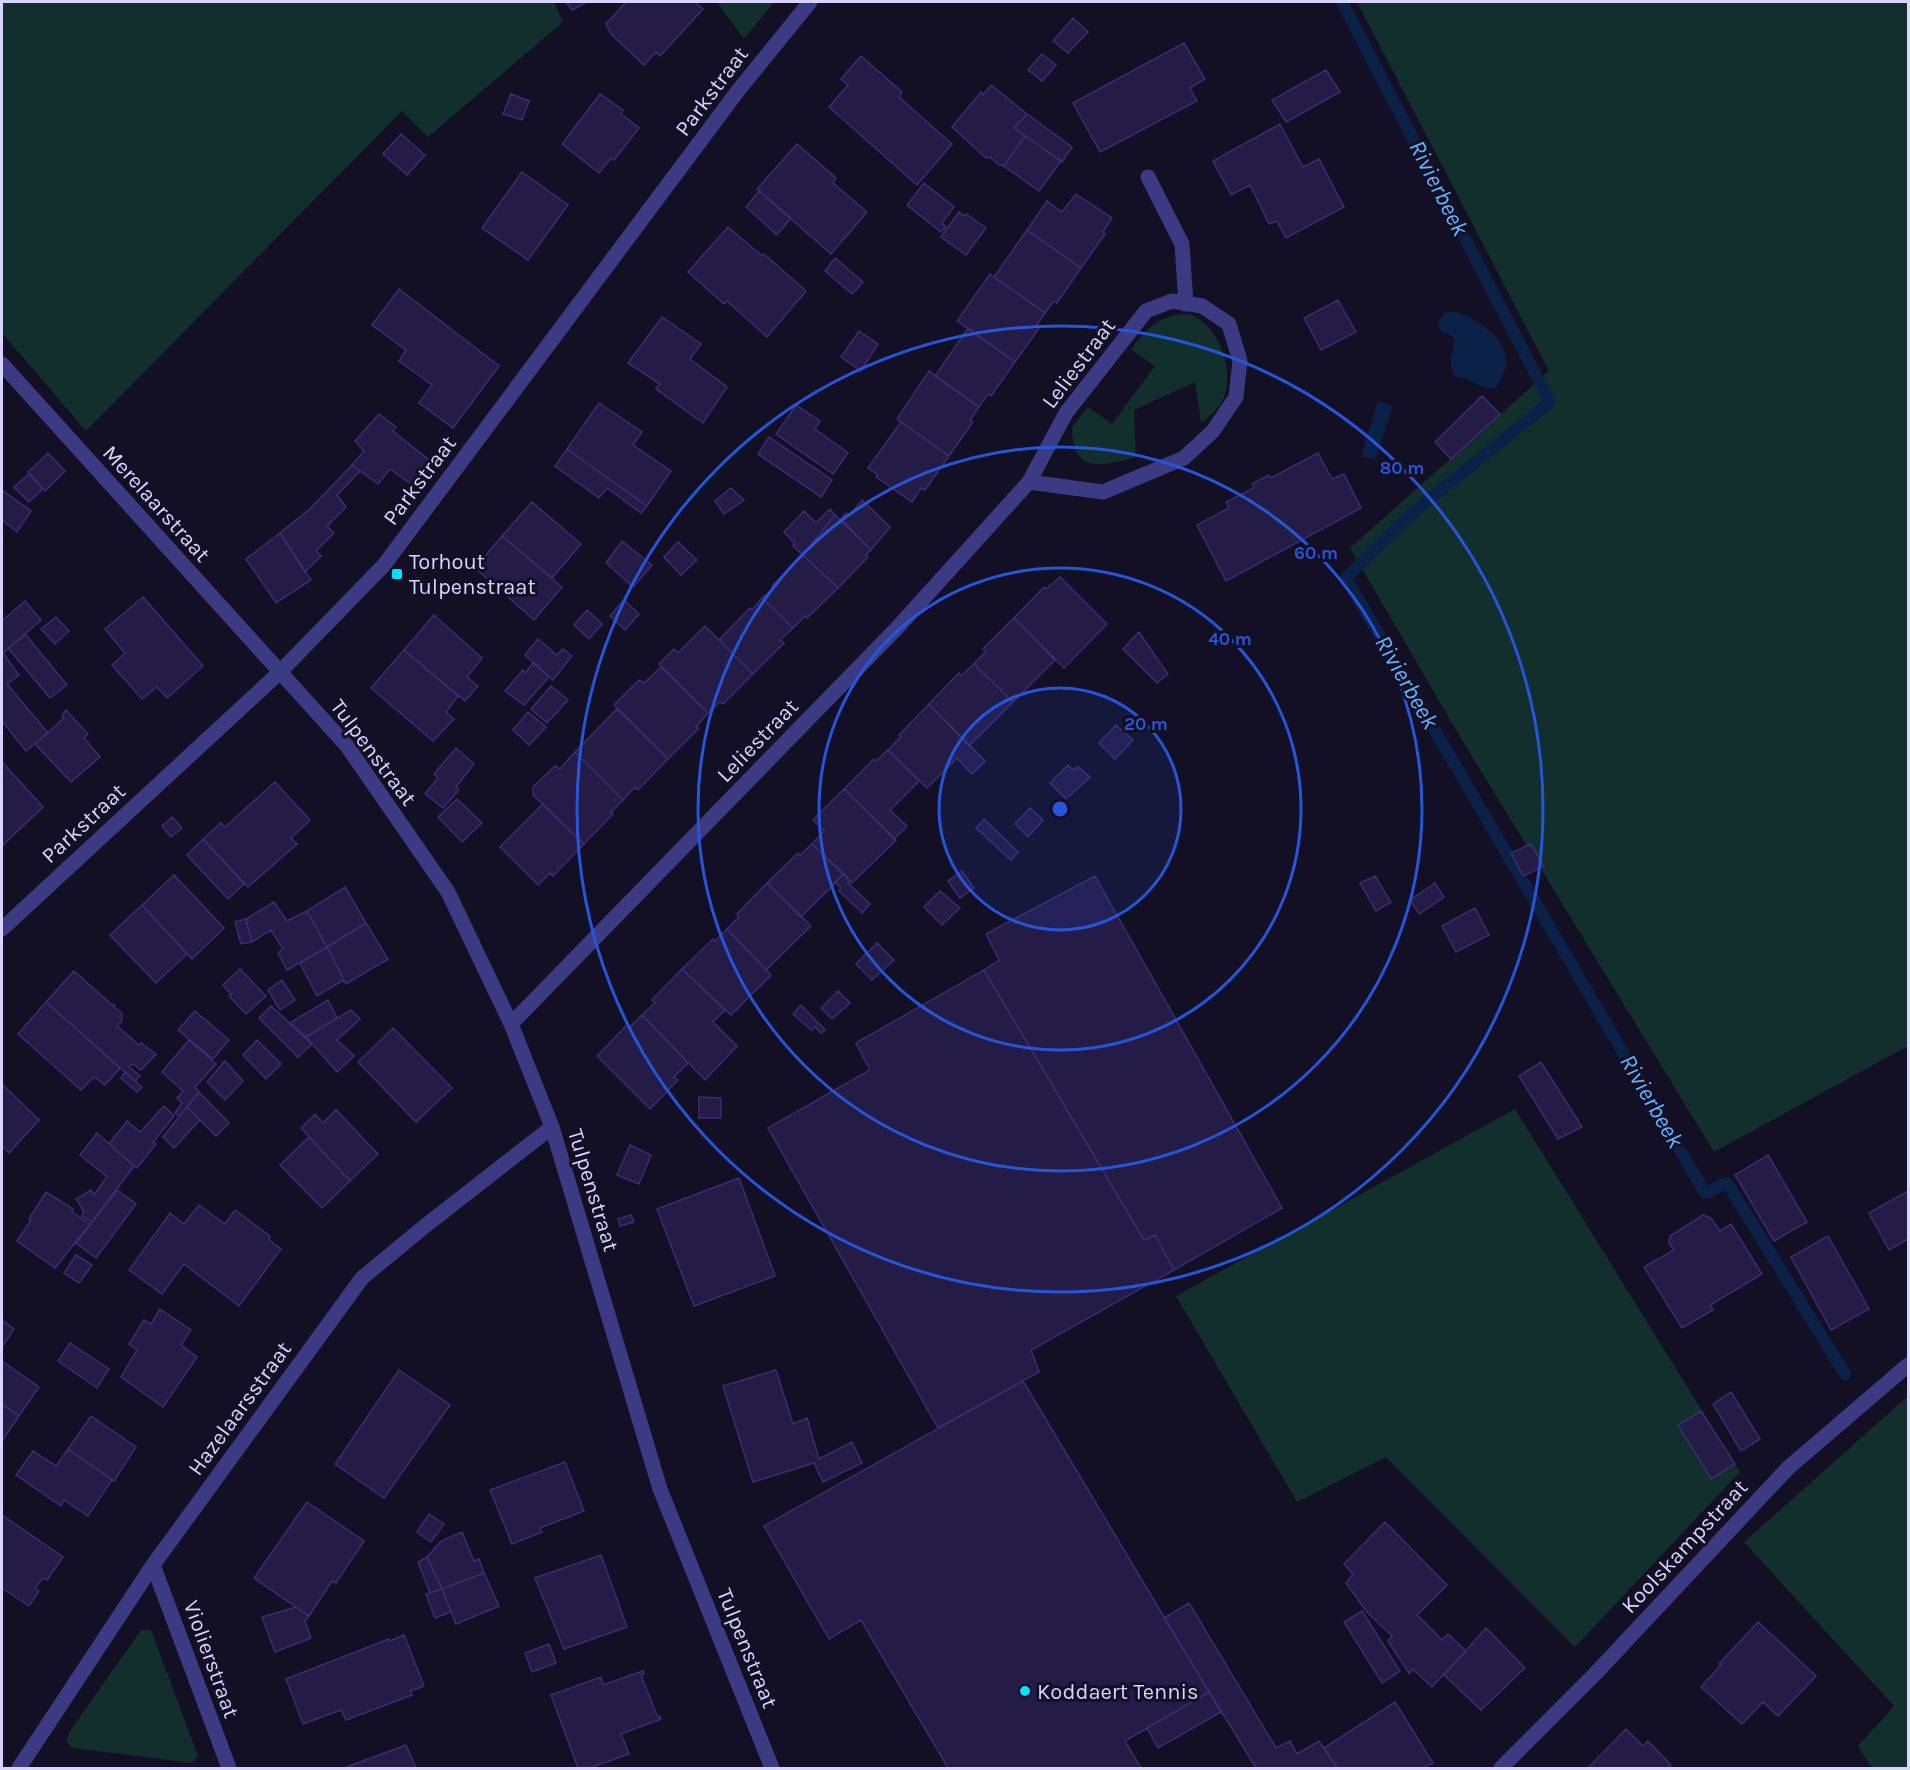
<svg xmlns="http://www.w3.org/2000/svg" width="1910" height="1770" font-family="Karla,sans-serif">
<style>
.green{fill:#122f2e}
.water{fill:#0c2147}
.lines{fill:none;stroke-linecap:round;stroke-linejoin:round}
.stream{stroke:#0c2147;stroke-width:12}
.building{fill:#241b46;stroke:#3b2d72;stroke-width:1.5}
.minor{stroke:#3d3a84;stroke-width:15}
.ring{fill:none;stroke:#2655da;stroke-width:3}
.poi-dot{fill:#01e2fd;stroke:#130f25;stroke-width:2}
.labels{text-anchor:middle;stroke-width:6;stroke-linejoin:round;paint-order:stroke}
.street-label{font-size:22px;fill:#d9d3ff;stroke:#130f25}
.poi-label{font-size:22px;fill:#d9d3ff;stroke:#130f25;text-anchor:start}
.water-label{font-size:24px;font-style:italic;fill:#62b5fe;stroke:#130f25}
.centre{fill:#2655da;stroke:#130f25;stroke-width:3}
.ring-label{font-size:18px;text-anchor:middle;font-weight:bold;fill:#2655da;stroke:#130f25;stroke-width:6;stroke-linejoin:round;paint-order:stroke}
</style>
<rect width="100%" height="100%" fill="#130f25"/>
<path class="green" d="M2,2H554L563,22L428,137L402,111L86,431L2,333Z
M717,2H774L744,39Z
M1357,2H1908V1046L1714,1152L1459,735L1350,548L1549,371Z
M1176,315C1182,315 1189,313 1194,316C1221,330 1235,372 1223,399C1219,410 1209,416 1201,423L1195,382L1134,410L1136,457C1103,466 1072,475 1072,427L1088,407L1112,424L1155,366L1131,349C1146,331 1153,320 1176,315Z
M1515,1109L1740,1472L1575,1647L1386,1457L1297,1502L1176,1296Z
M1908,1396V1768H1872L1858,1746L1894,1706L1744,1542Z
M141,1630H151L198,1756L192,1763L72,1748L66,1741L70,1731Z"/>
<path class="water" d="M1453,311C1486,322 1526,351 1495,388C1480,390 1471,377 1456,377C1447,366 1453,352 1455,339L1448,333H1442C1435,325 1439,318 1446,312Z
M1378,401L1393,406L1375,460L1361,456Z"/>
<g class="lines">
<path class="stream" d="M1342,2L1550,402L1411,514L1346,578L1705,1193L1727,1183L1845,1374"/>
</g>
<path class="building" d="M566,2H587L572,10Z
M626,2H695L703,9L660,56L656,52L644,65L611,34L606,24Z
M1073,18L1088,32L1068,53L1053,41Z
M1184,43L1205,79L1190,88L1197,101L1100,152L1073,103Z
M1042,54L1056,65L1042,81L1028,70Z
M861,56L902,92L899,97L952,144L917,185L829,107L848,85L841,79Z
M1326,70L1340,92L1286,122L1272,100Z
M991,85L1027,114L1014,128L1025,136L1004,166L999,165L990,157L986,158L952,127L981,92L983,95Z
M511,94L529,101L522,120L503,114Z
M600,94L623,110L621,114L639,128L614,160L611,158L599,173L562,144Z
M1027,114L1072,147L1062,162L1014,128Z
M1280,124L1303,167L1319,159L1344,207L1286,238L1277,221L1269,224L1250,185L1231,195L1213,161Z
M401,134L425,155L407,175L383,154Z
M1025,136L1061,161L1039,191L1004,166Z
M797,144L836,178L833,183L867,212L831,254L757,189Z
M522,172L568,205L528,260L482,228Z
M924,183L954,207L942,223L946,227L941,232L907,205Z
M759,191L791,218L777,235L746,207Z
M1076,194L1112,218L1103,232L1105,234L1081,268L1027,230L1047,201L1062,212Z
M959,212L964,216L966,214L986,228L966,255L941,237Z
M728,227L761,255L764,254L806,291L767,337L727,301L724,304L688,272Z
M1027,230L1081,268L1057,303L1054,301L1045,313L994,277Z
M835,258L863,282L852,294L825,271Z
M990,274L1045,313L1036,326L1039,328L1015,362L957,321Z
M399,289L499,366L453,428L419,403L432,385L399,361L406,350L372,325Z
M1338,300L1356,332L1321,350L1304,318Z
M662,317L701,344L690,359L727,387L703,423L656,389L660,384L628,363Z
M968,328L1015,362L991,396L988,394L979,407L935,376Z
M859,331L878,344L861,371L841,357Z
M929,371L979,407L970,420L973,422L949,456L897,419Z
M1482,396L1500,414L1451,459L1435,442Z
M599,403L642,432L633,445L671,471L647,506L567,449Z
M796,405L820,421L815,429L848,453L833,474L776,434Z
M379,414L396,427L393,431L429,460L411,484L390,469L378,484L352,465L364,451L355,441Z
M901,422L949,456L925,490L921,488L912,502L876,477L878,475L868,468Z
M769,437L832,480L821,497L758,454Z
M567,449L647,506L641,513L607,488L599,498L555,466Z
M48,453L65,471L45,491L28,472Z
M1318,453L1332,479L1344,474L1361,508L1226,581L1197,525L1229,508L1226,502L1254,488L1252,484L1269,475L1271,478Z
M352,465L360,471L337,495L346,507L327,526L334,533L316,551L321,556L305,572L280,533L311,508Z
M29,474L43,489L29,502L14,487Z
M731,488L744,500L724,514L715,501Z
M2,490L31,511L17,532L2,520Z
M862,500L890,527L871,550L841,519L846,513L850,515Z
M532,502L581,544L552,578L502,536Z
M830,509L835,515L803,555L793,546L795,544L784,532L804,511L816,523Z
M835,515L871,550L866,555L868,557L838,588L803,555Z
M280,533L311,580L276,603L246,559Z
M502,536L562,587L534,620L475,568Z
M622,541L652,565L633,587L606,563Z
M678,542L697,560L681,575L664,557Z
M803,555L838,588L807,618L805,616L793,628L762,598L774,588L772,586Z
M1060,577L1107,624L1064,668L1014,618L1044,587L1046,589Z
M143,597L203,666L167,698L157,687L142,699L112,665L125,653L105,629Z
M762,598L793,628L780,640L784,643L753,674L719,640L750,608L752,610Z
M624,600L639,614L625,630L610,616Z
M25,601L41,620L2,654V621Z
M587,610L602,624L589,639L574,625Z
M434,615L482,658L467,677L478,686L465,701L404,650Z
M56,617L69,631L55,644L41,629Z
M1014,618L1055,660L1013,702L974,664L986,651L983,649Z
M705,626L753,674L723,704L720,702L708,713L659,664L674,649L678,653Z
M1139,632L1168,674L1157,683L1123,649Z
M25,634L67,685L50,698L8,648Z
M538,639L557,655L563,649L572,656L553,680L525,655Z
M404,650L458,696L446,712L454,719L433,741L371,688Z
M3,653L19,675L7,684L48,733L26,751L2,721V654Z
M533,663L549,677L524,705L505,691L523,670L525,673Z
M974,664L1013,702L969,746L929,704L959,673L961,676Z
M661,667L708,713L696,727L699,728L668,759L614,705L639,680L644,683Z
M551,686L568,700L547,723L531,709Z
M929,704L985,761L972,774L957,758L927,788L888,750L901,737L899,735Z
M617,709L668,759L638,790L635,787L623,800L575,752Z
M66,710L88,734L84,738L100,757L71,782L35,744L64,718L62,716Z
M528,712L546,727L529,745L513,730Z
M1116,725L1133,740L1115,759L1099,743Z
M456,748L474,764L456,787L459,790L443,808L425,794L438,778L434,774Z
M888,750L919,781L890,810L907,826L894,839L844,789L874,759L876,761Z
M575,752L623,800L611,812L613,814L584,844L533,795V787L555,766L560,769Z
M2,762L43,807L2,846Z
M1068,765L1073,770L1078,767L1090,777L1066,799L1050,783Z
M275,782L310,820L291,838L297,844L248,887L203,839L221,823L225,827Z
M844,789L896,840L852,883L812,844L824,831L813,820Z
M457,799L482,823L462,842L438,817Z
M543,804L584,844L553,876L550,873L538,885L500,847Z
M1030,808L1043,820L1028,837L1015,824Z
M172,817L182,828L171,837L162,826Z
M984,819L1018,852L1011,860L976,828Z
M203,839L244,884L228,899L187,855Z
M812,844L844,874L801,917L767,883L798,853L800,855Z
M1531,844L1544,866L1523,876L1511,853Z
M962,871L974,888L960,898L948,881Z
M844,874L850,881L848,883L870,904L862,913L839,891L841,888L835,882Z
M174,875L224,928L192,959L142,905Z
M1095,876L1282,1208L1174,1270L1155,1235L1144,1240L984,970L999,960L986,934Z
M1375,876L1391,902L1376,911L1360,883Z
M767,883L811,926L766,970L727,929L739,917L737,914Z
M1435,883L1444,897L1419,914L1410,900Z
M345,887L366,923L327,947L307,911Z
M940,891L960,908L942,925L924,907Z
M274,902L287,921L307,911L327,947L287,970L278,953L283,949L271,930L252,942L246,919Z
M142,905L187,954L156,983L110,935Z
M1475,908L1489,935L1456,952L1442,926Z
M246,919L252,942L241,944L235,922Z
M366,923L388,959L346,984L327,947Z
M727,929L771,975L731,1015L682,969L713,939L715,941Z
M877,943L894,960L872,980L856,964Z
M327,947L344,980L317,996L300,963Z
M240,969L266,996L246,1014L229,996L231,994L223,985Z
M682,969L725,1010L713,1022L737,1046L705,1080L642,1015L655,1003L652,1000Z
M984,970L1144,1240L1155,1235L1174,1270L1031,1350L1039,1372L938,1428L768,1128L870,1070L856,1043Z
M74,971L111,1004L115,1005L114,1007L122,1013V1021L117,1026L139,1045L141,1043L156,1054L141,1070L133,1064L129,1067L140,1076L135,1081L46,1002Z
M282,980L295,1000L280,1010L268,990Z
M838,991L850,1003L832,1019L821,1008Z
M328,1000L337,1018L306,1037L290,1023Z
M46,1002L120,1068L105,1085L94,1077L81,1090L18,1034Z
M801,1005L825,1030L821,1033L815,1027L811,1030L793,1014Z
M271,1006L312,1044L298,1057L259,1018Z
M351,1010L360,1019L337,1040L354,1056L337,1072L306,1037Z
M195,1011L229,1040L213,1059L178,1030Z
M642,1015L688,1063L674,1077L678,1080L650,1109L597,1056L627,1025L630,1027Z
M393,1028L452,1088L416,1122L358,1062Z
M189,1040L216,1064L195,1087L199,1092L179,1117L175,1113L182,1103L177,1098L183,1091L162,1072Z
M257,1040L281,1064L266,1079L243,1055Z
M225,1061L243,1081L225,1100L207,1082Z
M1541,1062L1582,1127L1558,1139L1519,1076Z
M125,1072L142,1087L137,1092L121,1078Z
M2,1084L39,1120L9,1153L2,1146Z
M199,1092L229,1123L216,1136L187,1107Z
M699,1097L721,1098V1118H699Z
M164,1106L174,1116L153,1142L156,1144L137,1168L109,1144L127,1121L140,1132Z
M187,1107L200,1120L174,1148L163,1137Z
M336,1110L378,1154L350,1181L301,1128L315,1114L323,1123Z
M97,1133L134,1166L92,1222L82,1216L84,1212L76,1199L91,1190L94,1195L107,1177L80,1155Z
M309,1137L350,1181L322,1208L280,1165Z
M630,1145L651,1155L639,1184L617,1175Z
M1768,1155L1807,1222L1774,1241L1735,1175Z
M739,1178L775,1276L694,1306L657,1209Z
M117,1190L136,1204L96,1258L76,1243Z
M1908,1191V1239L1889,1250L1869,1213Z
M46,1192L73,1209L72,1212L90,1224L55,1268L17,1241L31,1220L29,1219Z
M199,1205L225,1224L235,1210L270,1236L269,1240L281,1249L239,1306L184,1264L162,1294L129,1270L170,1213L184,1224Z
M631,1215L634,1222L620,1226L618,1219Z
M1703,1215L1711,1218L1720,1231L1731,1224L1762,1274L1710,1305L1713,1310L1682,1328L1644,1267L1674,1250L1669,1243L1670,1236Z
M1828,1236L1869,1309L1831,1330L1791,1257Z
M76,1255L92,1265L79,1283L64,1273Z
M160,1309L191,1330L181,1345L197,1357L163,1407L121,1377L137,1350L129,1344L144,1320L151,1324Z
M2,1320L14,1329L2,1347Z
M70,1343L109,1369L97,1388L58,1361Z
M2,1361L39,1387L19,1416L2,1404Z
M399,1370L450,1405L384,1498L335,1464Z
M776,1370L793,1424L807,1418L819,1459L852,1442L862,1463L823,1482L814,1463L753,1482L723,1386Z
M1023,1381L1209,1692L1125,1741L1141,1768H948L861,1620L829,1639L764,1526Z
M1731,1392L1760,1439L1741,1451L1713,1404Z
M2,1404L19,1416L2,1441Z
M1701,1411L1735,1464L1711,1479L1678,1425Z
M91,1416L136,1447L114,1481L68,1449Z
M68,1449L112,1480L88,1516L64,1500L61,1506L16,1475L33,1451L56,1466Z
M565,1462L584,1511L540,1528L542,1532L512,1544L490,1490Z
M307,1502L364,1541L336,1583L332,1581L309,1616L254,1578Z
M429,1514L444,1524L431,1542L417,1532Z
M2,1515L63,1557L47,1580L43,1578L35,1588L39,1591L29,1606L2,1588Z
M1385,1522L1447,1585L1417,1615L1442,1640L1448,1634L1466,1651L1432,1687L1413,1669L1409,1673L1388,1641L1392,1636L1367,1612L1346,1583L1353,1574L1344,1564Z
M462,1532L474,1561L479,1559L484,1573L442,1589L427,1557L441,1541Z
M601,1555L627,1627L564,1649L535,1578Z
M427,1557L442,1589L430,1593L418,1562Z
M484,1573L499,1606L456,1624L442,1589Z
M442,1589L451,1612L435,1618L426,1594Z
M1189,1603L1276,1748L1290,1741L1297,1754L1319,1741L1337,1768H1256L1164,1618Z
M296,1607L309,1616L305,1621L311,1638L275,1652L262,1617Z
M1362,1611L1400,1671L1382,1683L1344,1622Z
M1758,1622L1816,1676L1778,1716L1763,1702L1742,1724L1701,1687L1721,1665L1719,1664Z
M1486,1628L1525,1668L1481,1710L1444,1675Z
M404,1635L424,1686L410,1691L412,1695L346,1720L341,1710L303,1724L286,1679L389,1639L390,1641Z
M549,1644L556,1663L532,1672L525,1653Z
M643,1671L644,1674L641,1675L658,1718L660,1716L661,1719L621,1734L629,1754L589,1768H578L551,1695L601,1677L603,1685Z
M1209,1692L1221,1712L1158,1748L1147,1728Z
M1395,1702L1433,1763L1423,1768H1337L1324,1748Z
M1626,1729L1643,1746L1648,1741L1671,1765L1668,1768H1588Z
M406,1745L416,1768H344Z"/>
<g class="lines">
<path class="minor" d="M1148,177L1182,244L1186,304
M2,364L347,746L448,892L511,1024L552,1127L660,1489L772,1768
M2,929L280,672L384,565L737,92L810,2
M511,1024L897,628L1029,482L1066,413L1146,311L1172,301L1202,306L1229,324L1240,361L1236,397L1213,431L1184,458L1103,492L1029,482
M153,1565L229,1768
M19,1768L153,1565L362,1278L425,1226L552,1127
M1501,1768L1595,1674L1788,1468L1908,1365"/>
</g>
<circle cx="1060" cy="809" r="121" fill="#2655da" fill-opacity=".12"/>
<g class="ring">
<circle cx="1060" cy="809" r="121"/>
<circle cx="1060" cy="809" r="241"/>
<circle cx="1060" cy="809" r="362"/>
<circle cx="1060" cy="809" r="483"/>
</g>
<g class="poi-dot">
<rect x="391" y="568" width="12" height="12" rx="3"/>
<circle cx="1025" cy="1691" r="6"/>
</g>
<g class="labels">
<g class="street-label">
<text transform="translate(711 91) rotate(-53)" y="8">Parkstraat</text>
<text transform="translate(1078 363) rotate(-53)" y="8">Leliestraat</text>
<text transform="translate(419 480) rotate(-53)" y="8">Parkstraat</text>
<text transform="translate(157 503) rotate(48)" y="8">Merelaarstraat</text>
<text transform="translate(757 740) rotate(-46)" y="8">Leliestraat</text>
<text transform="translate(374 752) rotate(53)" y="8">Tulpenstraat</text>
<text transform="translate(83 823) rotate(-43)" y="8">Parkstraat</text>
<text transform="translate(594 1190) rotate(73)" y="8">Tulpenstraat</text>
<text transform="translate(239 1408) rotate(-54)" y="8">Hazelaarsstraat</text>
<text transform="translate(1684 1546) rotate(-47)" y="8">Koolskampstraat</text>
<text transform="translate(748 1648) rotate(68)" y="8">Tulpenstraat</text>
<text transform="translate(212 1659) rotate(70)" y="8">Violierstraat</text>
</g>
<g class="poi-label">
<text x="409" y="569">Torhout<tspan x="409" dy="25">Tulpenstraat</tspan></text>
<text x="1037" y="1699">Koddaert Tennis</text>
</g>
<g class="water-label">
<text transform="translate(1439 188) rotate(63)" y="8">Rivierbeek</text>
<text transform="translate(1407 682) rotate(60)" y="8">Rivierbeek</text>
<text transform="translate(1652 1101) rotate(60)" y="8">Rivierbeek</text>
</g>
</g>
<circle cx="1060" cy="809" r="9" class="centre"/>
<g class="ring-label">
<text x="1402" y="474">80 m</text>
<text x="1316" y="559">60 m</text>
<text x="1230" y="645">40 m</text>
<text x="1146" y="730">20 m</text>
</g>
<rect width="1910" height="1770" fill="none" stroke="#d9d3ff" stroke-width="6"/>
</svg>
